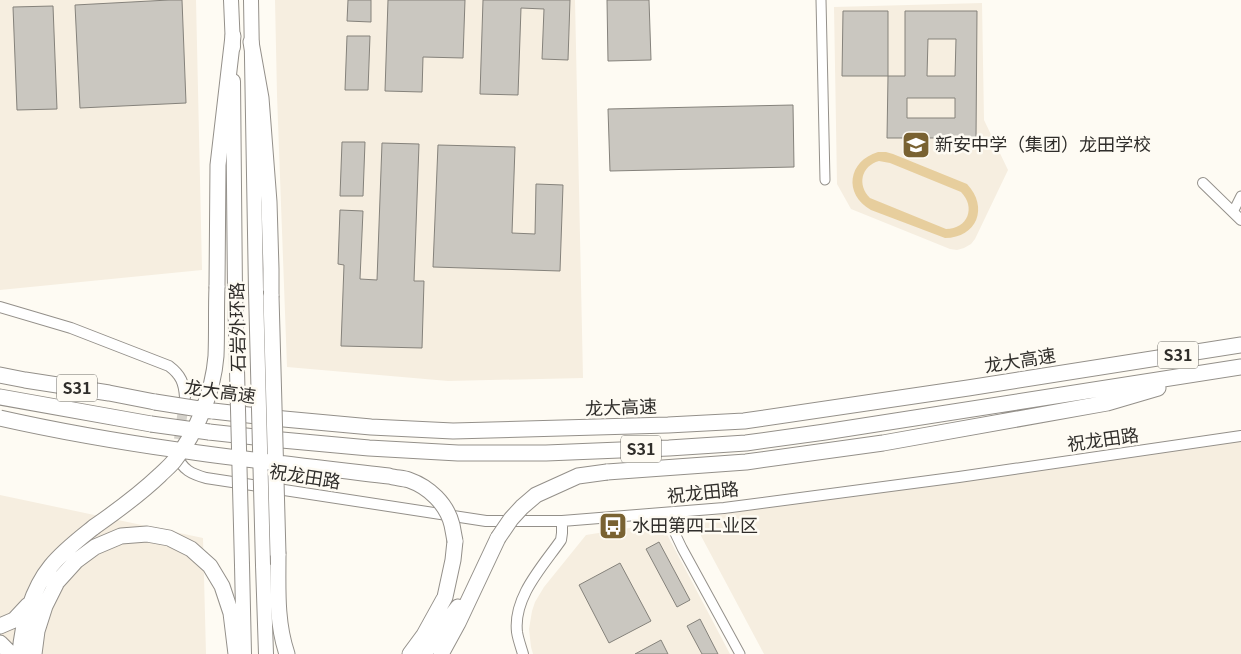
<svg xmlns="http://www.w3.org/2000/svg" width="1241" height="654" font-family="Georgia,'Noto Sans SC',serif">
<style>
.built{fill:#f6eee0}
.green{fill:#e7ce9d;fill-rule:evenodd}
.building{fill:#cac7c0;stroke:#85827b;fill-rule:evenodd}
.lines{fill:none;stroke-linecap:round;stroke-linejoin:round}
.tertiary-tunnel{stroke:#d5d2cb;stroke-width:10;stroke-dasharray:10 5;stroke-linecap:butt}
.minor-casing{stroke:#94908a;stroke-width:11}
.tertiary-casing{stroke:#94908a;stroke-width:12}
.primary-casing{stroke:#94908a;stroke-width:16}
.motorway-casing{stroke:#94908a;stroke-width:17}
.minor{stroke:#fff;stroke-width:9}
.tertiary{stroke:#fff;stroke-width:10}
.primary{stroke:#fff;stroke-width:14}
.motorway{stroke:#fff;stroke-width:15}
.primary-bridge-casing{stroke:#94908a;stroke-width:16;stroke-linecap:butt}
.motorway-bridge-casing{stroke:#94908a;stroke-width:17;stroke-linecap:butt}
.primary-bridge{stroke:#fff;stroke-width:14}
.motorway-bridge{stroke:#fff;stroke-width:15}
.labels{text-anchor:middle;stroke-width:5;stroke-linejoin:round;paint-order:stroke}
.shield{fill:#fefbf3;stroke:#6e6c67;stroke-width:1}
.shield-label{font-size:16px;font-weight:bold;fill:#302e2b}
.poi-label{font-size:18px;fill:#302e2b;stroke:#fefbf3;text-anchor:start}
.street-label{font-size:18px;fill:#302e2b;stroke:#fefbf3}
</style>
<rect width="100%" height="100%" fill="#fefbf3"/>
<path class="built" d="M0,0H196L202,270L0,290Z
M275,0H575L583,378L448,381L287,367L277,95Z
M982,3L984,120L1008,170L975,239L971,244L964,248L957,250L950,249L851,209L837,184L834,7Z
M1241,436V654H764L692,519Z
M0,495L203,538L206,654H0Z
M661,523L730,654H533L531,647L529,629L532,611L535,602L544,587L586,535Z"/>
<path class="green" d="M878,152H886L893,154L967,184C989,207 977,238 945,238L871,210C843,194 848,161 878,152ZM879,161L890,163L961,192C976,207 968,229 946,229L870,198C857,185 861,166 879,161Z"/>
<path class="building" d="M169,0H182L186,103L80,108L75,5Z
M348,0H371V22L347,21Z
M388,0H465L463,58L423,57L422,92L385,91Z
M483,0H570L568,60L542,59L544,9L521,8L518,95L480,94Z
M607,0H649L651,60L608,61Z
M53,6L57,109L17,110L13,7Z
M843,11H888V76H842Z
M905,11H977L976,138H887L888,76H905ZM928,39H956L955,76H927ZM907,98H955V118H907Z
M347,36H370L368,90H345Z
M793,105L794,167L610,171L608,109Z
M342,142H365L363,196H340Z
M382,143L419,144L414,281H424L422,348L341,346L344,265L338,264L340,210L363,211L360,279L377,280Z
M438,145L515,147L512,233L535,234L536,184L563,185L560,271L433,267Z
M659,542L690,600L677,607L646,549Z
M620,563L651,621L609,643L579,585Z
M700,619L718,654H702L687,626Z
M661,640L668,654H635Z"/>
<g class="lines">
<path class="tertiary-tunnel" d="M177,454L184,402"/>
<defs>
<path id="minor" d="M821,0L825,180
M1233,212L1241,196
M669,513L672,527L682,548L740,654"/>
<path id="tertiary" d="M1203,183L1241,220
M0,307L71,328L169,366C181,375 184,383 185,397
M177,455C182,470 192,474 206,478L486,521H562L724,508L959,477L1241,436
M523,654C521,647 518,639 517,632C513,597 543,566 561,540L562,533V521"/>
<path id="primary" d="M231,0L233,47
M251,0L256,291
M233,81L235,292
M242,565L244,654
M263,565L266,654"/>
<path id="motorway" d="M251,42L261,98L269,202L271,269V296
M217,287L218,165L233,36
M0,375L25,380L109,393L155,402
M0,397L151,424
M213,411L284,419L371,427L453,431L668,425L744,421L968,388L1241,345
M209,432L282,440L369,448L458,453H546L669,448L746,443L825,432L1241,367
M607,472L746,462L883,443L1107,403L1158,388
M278,554C278,588 276,622 287,654
M0,626L14,620L28,605
M0,643L11,654
M20,654C22,625 32,589 51,566C63,551 79,539 94,527
M34,654L37,631L45,606L57,582L76,561L95,547L121,536L147,534L169,538L191,549L210,566L222,586L231,613L236,654
M410,654L424,635L445,597L453,560L455,541
M424,654L437,634L458,607
M441,654L458,623L498,538"/>
</defs>
<use href="#minor" class="minor-casing"/>
<use href="#tertiary" class="tertiary-casing"/>
<use href="#primary" class="primary-casing"/>
<use href="#motorway" class="motorway-casing"/>
<use href="#minor" class="minor"/>
<use href="#tertiary" class="tertiary"/>
<use href="#primary" class="primary"/>
<use href="#motorway" class="motorway"/>
<defs>
<path id="primary-bridge" d="M256,291L263,565
M235,292L242,565"/>
<path id="motorway-bridge" d="M271,296L278,554
M155,402L212,411
M0,418C128,447 259,461 389,476C395,478 403,478 409,480C429,487 447,504 452,525C453,530 454,536 455,541
M151,424L209,432
M94,527C117,511 140,494 160,475C165,470 170,466 174,461C197,432 213,393 216,356C217,333 216,309 217,287
M498,538L511,519L522,507L536,495L578,476L607,472"/>
</defs>
<use href="#primary-bridge" class="primary-bridge-casing"/>
<use href="#motorway-bridge" class="motorway-bridge-casing"/>
<use href="#primary-bridge" class="primary-bridge"/>
<use href="#motorway-bridge" class="motorway-bridge"/>
</g>
<defs>
<symbol id="school-square" viewBox="-11 -11 22 22"><rect x="-9" y="-9" width="18" height="18" rx="4" fill="#796232" stroke="#fefbf3"/><path d="M0-5L7-2L0 1L-7-2ZM-4 1L0 2.5L4 1V4Q0 6-4 4Z" fill="#fff"/></symbol>
<symbol id="bus-square" viewBox="-11 -11 22 22"><rect x="-9" y="-9" width="18" height="18" rx="4" fill="#796232" stroke="#fefbf3"/><path d="M-5-6H5V4H4V6H2V4H-2V6H-4V4H-5ZM-3.5-4V0h7V-4ZM-3.5 1.2v1.5H-2V1.2ZM2 1.2v1.5H3.5V1.2Z" fill="#fff"/></symbol>
</defs>
<g fill-rule="evenodd">
<use href="#school-square" x="900" y="129" width="32" height="32"/>
<use href="#bus-square" x="597" y="510" width="32" height="32"/>
</g>
<g class="labels">
<g class="shield">
<rect x="1158" y="341.5" width="40" height="27" rx="4"/>
<rect x="57" y="374.5" width="40" height="27" rx="4"/>
<rect x="621" y="435.5" width="40" height="27" rx="4"/>
</g>
<g class="shield-label">
<text x="1178" y="361">S31</text>
<text x="77" y="394">S31</text>
<text x="641" y="455">S31</text>
</g>
<g class="poi-label">
<text x="935" y="151">新安中学（集团）龙田学校</text>
<text x="632" y="532">水田第四工业区</text>
</g>
<g class="street-label">
<text transform="translate(238 327) rotate(-91)" y="6">石岩外环路</text>
<text transform="translate(1020 361) rotate(-9)" y="6">龙大高速</text>
<text transform="translate(220 392) rotate(8)" y="6">龙大高速</text>
<text transform="translate(621 408) rotate(-2)" y="6">龙大高速</text>
<text transform="translate(1103 440) rotate(-8)" y="6">祝龙田路</text>
<text transform="translate(305 477) rotate(9)" y="6">祝龙田路</text>
<text transform="translate(703 493) rotate(-6)" y="6">祝龙田路</text>
</g>
</g>
</svg>
